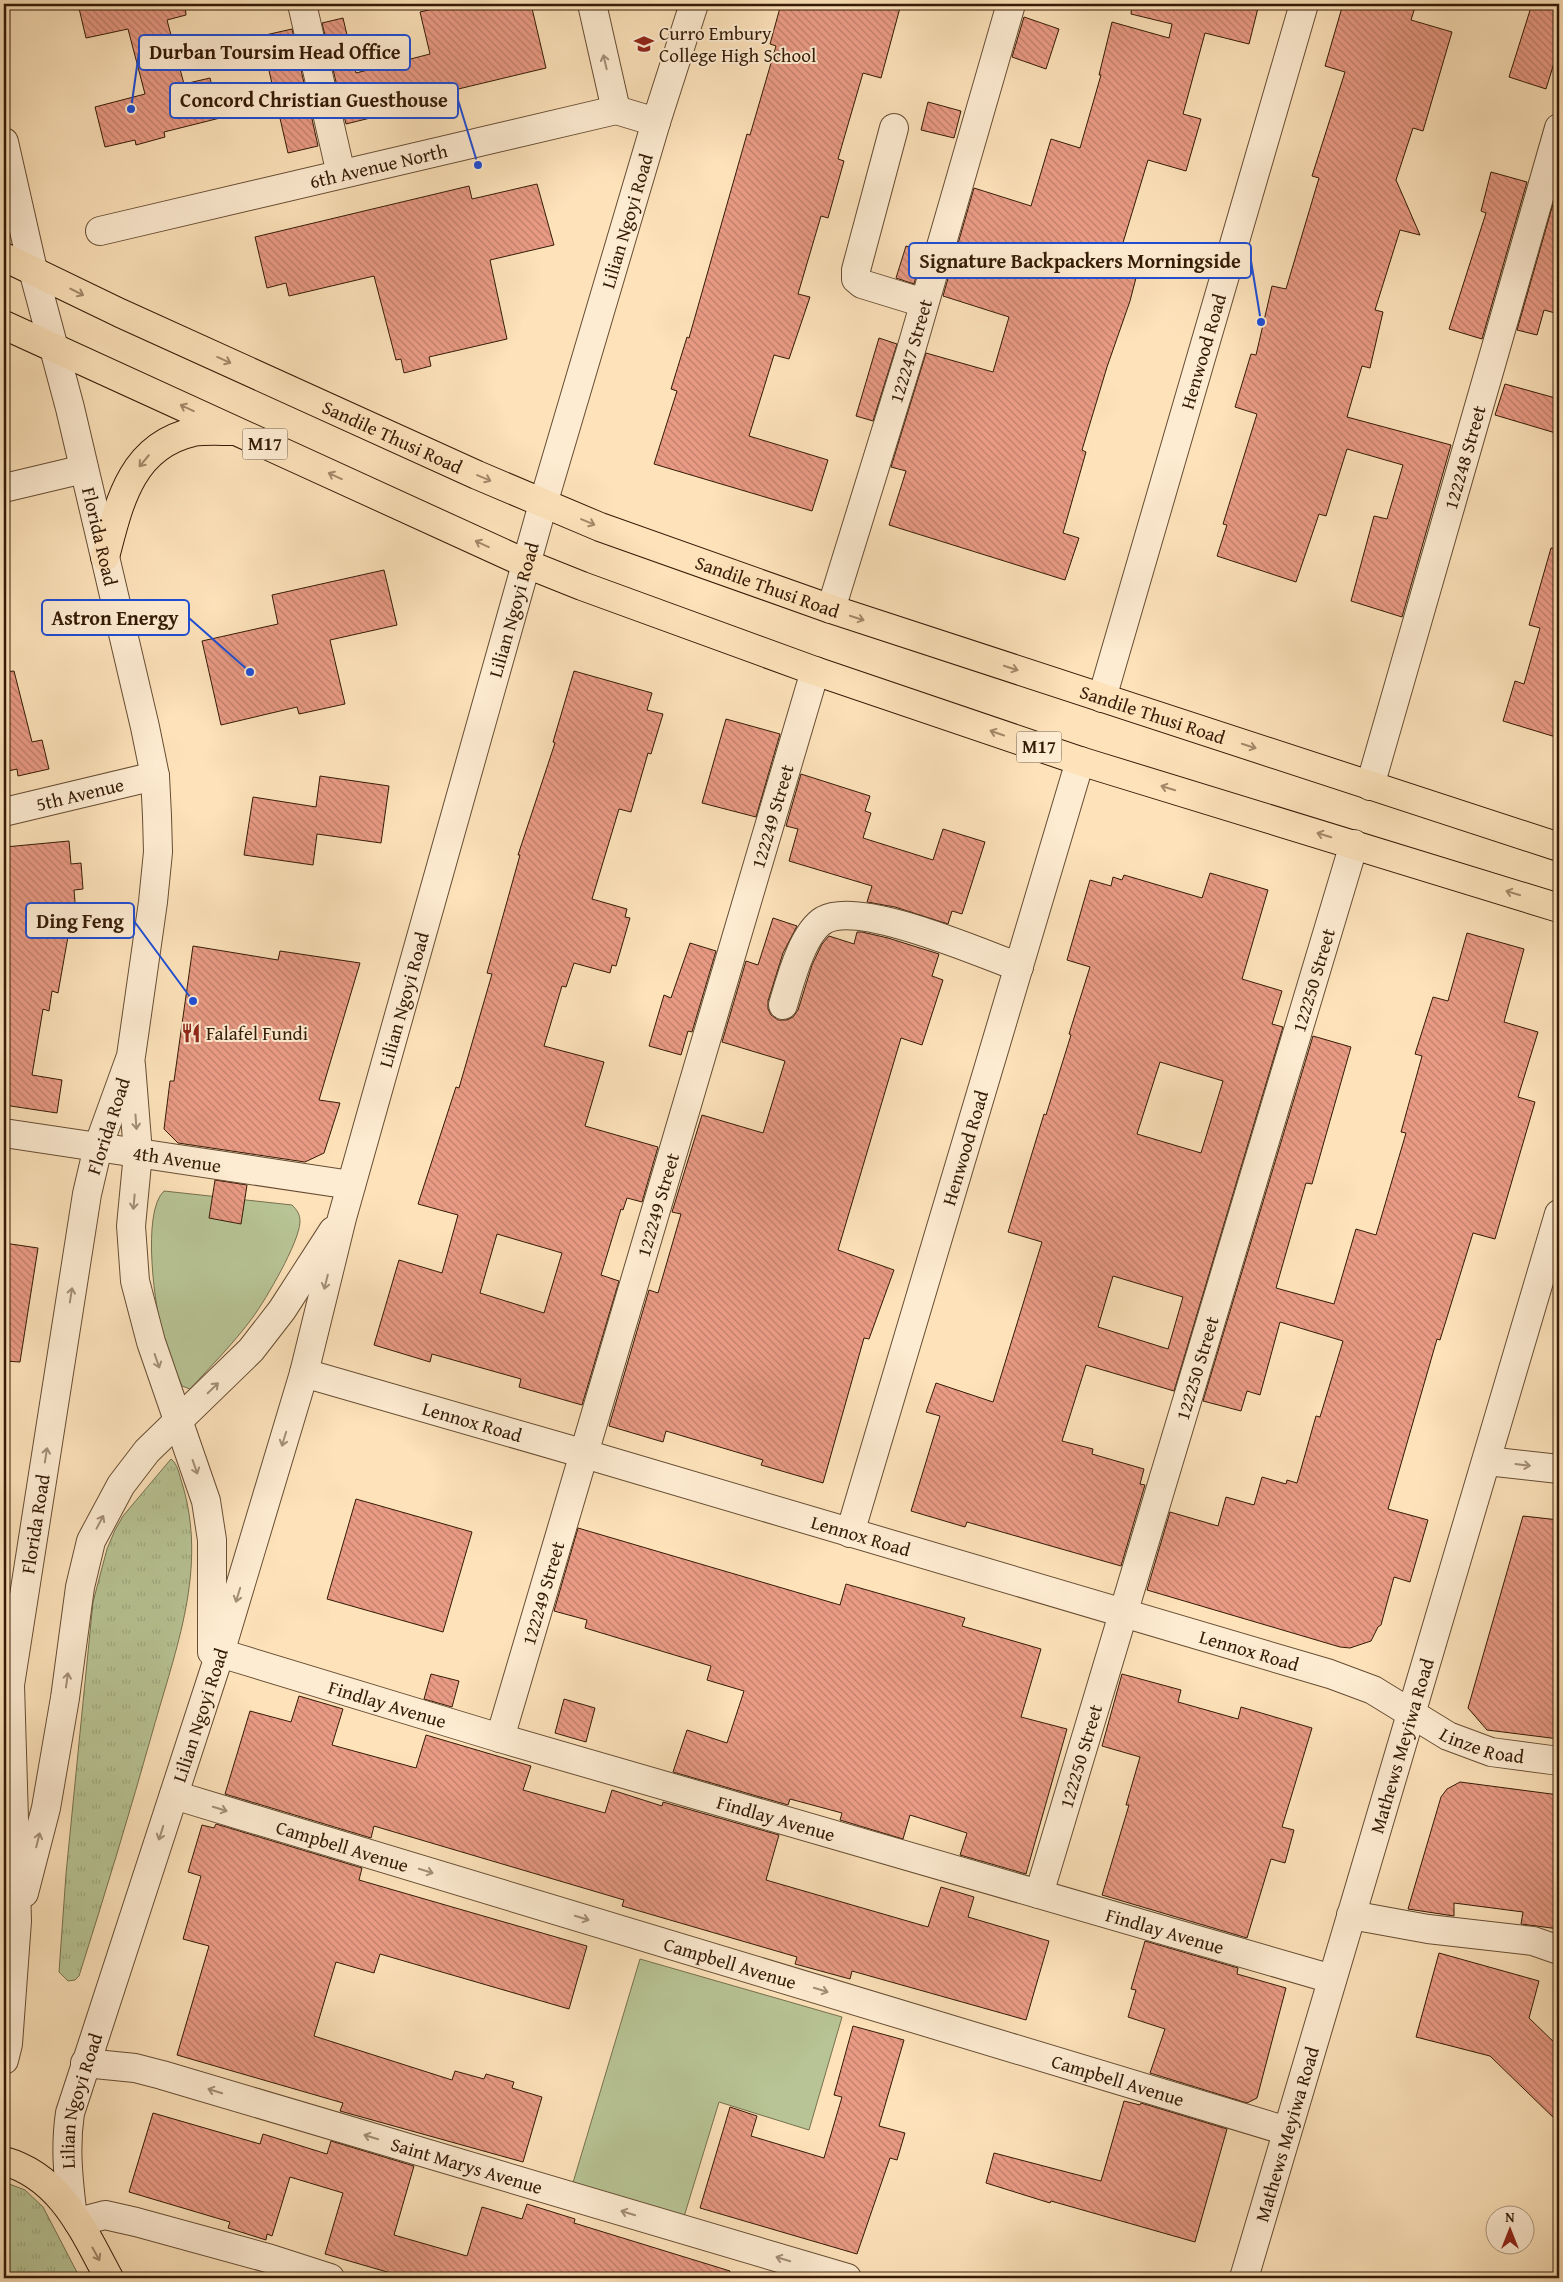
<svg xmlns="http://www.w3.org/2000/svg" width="1563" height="2282" font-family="'Gentium Book Plus',serif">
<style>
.grass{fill:url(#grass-tufts);stroke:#76704e}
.park{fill:#b8c495;stroke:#76704e}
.building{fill:url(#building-back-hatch);stroke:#341b06;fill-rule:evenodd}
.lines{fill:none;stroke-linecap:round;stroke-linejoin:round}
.minor-casing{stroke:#664d33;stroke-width:30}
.major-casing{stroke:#341b06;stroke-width:30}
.minor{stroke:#feecd2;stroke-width:28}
.major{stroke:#fde2ba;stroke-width:28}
.oneway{stroke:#a38e76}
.oneway2{stroke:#a38869}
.labels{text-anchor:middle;stroke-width:4;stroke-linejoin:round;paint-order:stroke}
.shield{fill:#feecd2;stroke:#715a43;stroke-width:1}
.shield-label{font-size:18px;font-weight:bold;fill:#341b06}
.poi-label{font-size:19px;fill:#341b06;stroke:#feecd2;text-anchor:start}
.street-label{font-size:19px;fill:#341b06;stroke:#feecd2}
.leader{fill:none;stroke:#1d4ed8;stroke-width:2}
.callout-dot{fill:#1d4ed8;stroke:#feecd2;stroke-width:2}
.callout{fill:#feecd2;stroke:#1d4ed8;stroke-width:2}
.callout-label{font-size:20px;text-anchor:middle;font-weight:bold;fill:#341b06}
</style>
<defs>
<pattern id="grass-tufts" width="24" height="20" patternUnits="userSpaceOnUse" patternTransform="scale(1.25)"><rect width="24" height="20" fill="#b8c495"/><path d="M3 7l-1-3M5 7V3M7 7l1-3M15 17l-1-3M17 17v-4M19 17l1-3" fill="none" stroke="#9fa87f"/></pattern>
<pattern id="building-back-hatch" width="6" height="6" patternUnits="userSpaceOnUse" patternTransform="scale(1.25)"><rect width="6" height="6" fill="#ea9b85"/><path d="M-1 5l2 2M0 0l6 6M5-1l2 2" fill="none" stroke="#be7e6b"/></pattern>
</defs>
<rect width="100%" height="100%" fill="#fde2ba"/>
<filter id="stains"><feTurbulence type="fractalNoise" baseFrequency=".004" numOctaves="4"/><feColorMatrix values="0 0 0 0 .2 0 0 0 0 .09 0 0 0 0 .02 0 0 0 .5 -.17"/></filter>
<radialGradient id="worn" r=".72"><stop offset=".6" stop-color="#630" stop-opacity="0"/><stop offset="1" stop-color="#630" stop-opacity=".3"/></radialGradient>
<path class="grass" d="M171,1459C178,1464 179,1475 182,1483C208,1568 176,1648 153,1730C130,1812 105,1894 79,1976L75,1980L68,1981L59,1972L66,1874L93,1602L107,1549L115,1530L123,1516Z
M4,2182L25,2190L43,2207L80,2278H4Z"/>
<path class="park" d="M164,1191L292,1205C297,1210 300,1214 300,1222C299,1243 266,1299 253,1317C234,1343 211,1366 190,1389L182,1386C176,1371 168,1356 164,1340C155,1311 141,1212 164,1191Z
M640,1959L842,2017L809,2130L719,2102L683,2220L572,2186Z"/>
<path class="building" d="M78,4H185L186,15L167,20L184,84L210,78L220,118L164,132L165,137L136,145L135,140L105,147L95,107L145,94L128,29L86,38Z
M453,4H531L546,68L429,96L431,103L346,124L322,23L343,18L356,73L430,54L420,12Z
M781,4H901L881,78L863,73L838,159L844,161L828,218L821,216L798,294L810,297L789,359L774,355L749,436L828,460L812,511L654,464L677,391L671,389L687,337L689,338L747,134L750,135L776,46L770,44Z
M1132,4H1259L1249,44L1205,33L1183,114L1201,119L1186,171L1148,160L1122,246L1143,251L1130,301L1107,367L1082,450L1086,452L1063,533L1079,538L1065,580L889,525L906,471L891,467L926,353L993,372L1009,317L943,296L974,188L1031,206L1051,139L1080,148L1101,75H1099L1112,22L1169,38L1172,24L1131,14Z
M1343,4H1416L1411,20L1452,32L1423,131L1413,128L1396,180L1420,235L1400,230L1375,310L1383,312L1370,368L1362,366L1347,417L1451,445L1402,617L1351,601L1374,516L1387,519L1403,465L1347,449L1326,516L1319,514L1296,582L1217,556L1227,525L1223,524L1257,414L1235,407L1251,354L1256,355L1272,286L1286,289L1319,178L1312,176L1345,72L1325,66Z
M1532,4H1559V47L1546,89L1509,77Z
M1024,17L1059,29L1046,69L1012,57Z
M292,29L318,146L288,153L261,36Z
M928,102L961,111L954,138L921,130Z
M1491,172L1527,182L1482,339L1449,329L1486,213L1481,211Z
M537,184L554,245L490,260L507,339L429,357L431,366L404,373L401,359L396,360L374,276L289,296L286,283L267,288L255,237L469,186L472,199Z
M1557,190H1559V314L1544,310L1537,335L1517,330Z
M906,246L923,251L914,284L896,278Z
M879,338L897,344L873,421L856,416Z
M1505,384L1559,399V434L1495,415Z
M1551,548L1559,549V738L1503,721L1515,681L1524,684L1540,628L1529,625Z
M384,570L397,625L330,640L345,704L299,714L297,707L221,725L202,641L278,624L272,595Z
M14,671L32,742L42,740L49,769L18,776L17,769L4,772V672Z
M574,671L652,693L647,710L663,714L651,754L648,753L631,812L619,809L592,899L627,909L625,917L630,918L616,966L612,965L610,973L574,963L566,987L562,986L544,1046L604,1062L585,1126L658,1147L642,1202L627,1198L623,1210L621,1209L601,1275L619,1281L582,1405L519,1387L521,1379L432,1354L430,1362L374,1345L399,1260L442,1273L458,1215L418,1204L456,1087L459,1088L492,974L487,973L520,855H518L555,743L553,742ZM497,1234L562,1253L544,1313L480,1293Z
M726,719L780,734L756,817L702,803Z
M801,774L870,796L865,811L871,813L863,838L933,860L943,829L985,842L962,914L952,911L948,924L895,907L867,902L872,886L789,861L798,829L786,826Z
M320,776L389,786L381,843L317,834L313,865L244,855L253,797L316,807Z
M69,841L71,864L81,863L83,889L74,890L76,914H72L58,993L52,991L49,1011L43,1009L32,1075L62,1080L57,1113L4,1105V870L8,869L5,847Z
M1210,873L1268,890L1242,979L1282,991L1272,1024L1283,1027L1174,1391L1086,1365L1062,1441L1093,1449L1092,1454L1144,1469L1140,1484L1145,1485L1121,1566L967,1522L965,1527L911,1511L940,1416L926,1412L936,1383L993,1402L1042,1242L1008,1232L1044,1114L1046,1115L1071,1035L1069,1034L1090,967L1067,960L1090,880L1111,886L1113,877L1122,880L1124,875L1202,898ZM1160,1062L1223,1081L1201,1153L1137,1134ZM1113,1276L1183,1297L1168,1349L1098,1327Z
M773,918L797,926L783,953L768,1001V1009L771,1015L778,1020H787L793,1017L798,1010L812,965L822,944L829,936L854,944L857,932H862L888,938L939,954L932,976L943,980L922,1045L901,1038L838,1250L894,1270L869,1339L864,1338L823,1483L761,1465L763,1460L666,1431L663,1442L609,1426L649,1290L658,1293L681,1214L672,1212L702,1115L763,1133L785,1061L722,1042L746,961L758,965Z
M1467,933L1524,949L1504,1022L1538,1032L1518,1097L1535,1102L1495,1239L1473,1233L1440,1340L1437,1339L1388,1509L1428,1520L1410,1582L1394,1577L1381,1625L1378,1627L1371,1641L1350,1648L1340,1647L1147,1590L1170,1512L1218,1526L1226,1497L1254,1505L1262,1477L1286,1484L1287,1480L1297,1483L1316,1416L1320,1417L1343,1341L1280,1322L1260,1395L1247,1391L1241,1411L1203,1401L1313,1036L1351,1047L1312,1184L1306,1183L1276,1288L1334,1304L1356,1229L1376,1235L1406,1133L1401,1132L1422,1056L1415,1054L1433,997L1448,1001Z
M690,943L716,951L692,1032L688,1031L681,1055L649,1046L664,995L671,998Z
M193,946L278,960L280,951L360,963L319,1100L340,1103L324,1153L305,1162L178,1143L164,1129L170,1081H174Z
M215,1180L247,1185L241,1224L209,1218Z
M4,1243L38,1248L20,1362L4,1361Z
M356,1499L472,1532L443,1632L327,1599Z
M1523,1516L1559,1520V1739L1487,1730L1468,1708Z
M578,1528L840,1605L846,1584L965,1618L962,1626L1041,1649L1021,1717L1067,1729L1026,1874L960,1855L967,1833L910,1815L903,1839L840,1820L842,1813L790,1799L788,1805L673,1772L687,1730L727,1743L744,1691L707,1680L711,1666L585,1628L587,1620L554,1611Z
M431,1674L459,1681L452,1707L424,1699Z
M1122,1674L1181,1690L1178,1702L1238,1719L1241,1707L1312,1728L1282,1827L1294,1830L1285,1863L1271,1859L1247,1938L1102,1895L1129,1805H1126L1140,1757L1102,1746Z
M299,1696L343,1709L332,1745L416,1768L426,1735L531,1766L523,1790L605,1813L612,1790L662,1806L663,1802L779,1835L766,1880L928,1927L941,1887L974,1897L968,1917L1049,1941L1026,2020L852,1971L850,1979L795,1964L797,1957L622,1906L624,1900L374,1826L371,1838L225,1794L250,1711L291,1722Z
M564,1699L595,1708L586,1742L555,1733Z
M1460,1782L1559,1795V1929L1521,1924L1523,1912L1454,1903V1916L1408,1909L1441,1797L1447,1789Z
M216,1824L362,1868L359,1880L587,1946L569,2009L380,1954L374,1973L336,1962L314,2036L452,2080L455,2071L484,2079L486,2074L514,2082L512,2088L542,2097L523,2162L340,2111L343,2103L177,2055L209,1946L183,1939L201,1876L188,1872L202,1825L214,1828Z
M1145,1941L1238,1968L1237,1974L1286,1988L1257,2098L1247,2103L1150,2073L1165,2029L1128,2017L1136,1990L1131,1989Z
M1439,1953L1539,1981L1529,2018L1559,2047V2123L1490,2056L1416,2037Z
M853,2026L904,2040L879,2126L905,2133L897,2160L890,2158L857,2254L700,2208L730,2107L757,2116L751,2136L824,2158L842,2097L834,2095Z
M1124,2101L1140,2105L1141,2103L1227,2129L1195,2242L1051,2201L1050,2203L986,2183L994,2153L1101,2181Z
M153,2113L260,2144L263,2134L327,2154L331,2141L414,2166L394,2235L467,2256L482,2207L522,2219L527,2204L575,2219L574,2223L730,2271L729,2278H408L325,2254L343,2193L290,2177L272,2236L267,2234L266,2240L228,2228L230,2222L129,2192Z"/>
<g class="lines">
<defs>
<g id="minor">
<path d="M302,4L341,174"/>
<path d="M592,4L616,110"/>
<path d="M894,128L856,270V279L862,284L924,303"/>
<path id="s1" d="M4,142L33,270L70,408L145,727L155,776L157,816L158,852L153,902L131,1056L98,1147L87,1194L10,1685L17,1921L8,2044L4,2060"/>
<path id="s2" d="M100,231L616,110L656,122"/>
<path d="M4,488L84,469"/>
<path id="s3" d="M831,609L911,350L1011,4"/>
<path id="s4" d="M1102,698L1304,4"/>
<path id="s5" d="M1370,786L1559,128"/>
<path id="s6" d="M4,812L155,776"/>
<path d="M783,1005C790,982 802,933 824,920C860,900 980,953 1019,967"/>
<path d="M131,1065L138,1153L131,1226L135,1281L151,1342L206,1501L212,1540V1652"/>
<path id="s7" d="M4,1133L351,1185"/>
<path id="s8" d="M304,1373L585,1454L1330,1674L1373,1690L1448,1736L1491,1752L1559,1761"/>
<path d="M1487,1461L1559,1469"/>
<path id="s9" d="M850,1533L1080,761"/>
<path id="s10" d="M220,1653L500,1738L1332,1979"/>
<path id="s11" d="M500,1738L815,671"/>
<path id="s12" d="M174,1795L1287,2131"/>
<path d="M24,1893L46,1808L65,1698L80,1587L91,1541L121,1485L147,1451L251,1350L282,1310L333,1231"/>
<path id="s13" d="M1039,1894L1354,844"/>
<path d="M1351,1915L1428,1929L1533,1941L1559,1950"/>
<path id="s14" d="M85,2063L135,2068L162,2075L847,2278"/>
<path id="s15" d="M72,2210C68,2176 65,2146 70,2113L220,1653L304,1373L342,1218L543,504L656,122L694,4"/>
<path d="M78,2222L105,2215L136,2222L271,2259L330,2278"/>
<path id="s16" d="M1244,2278L1559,1214"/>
</g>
<g id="major">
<path id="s17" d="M4,257L120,313L477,475L600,527L831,609L1559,847"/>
<path d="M4,325L527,564L582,586L815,671L1080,761L1559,908"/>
<path d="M105,557C119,503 131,446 193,432C205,430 220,431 232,431"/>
<path d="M4,2161C61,2177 83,2230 109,2278"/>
</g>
</defs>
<use href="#minor" class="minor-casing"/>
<use href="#major" class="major-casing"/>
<use href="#minor" class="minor"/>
<use href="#major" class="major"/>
</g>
<defs><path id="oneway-shaft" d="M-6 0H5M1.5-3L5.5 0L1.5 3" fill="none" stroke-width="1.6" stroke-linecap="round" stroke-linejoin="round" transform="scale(1.25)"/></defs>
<g class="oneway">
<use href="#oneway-shaft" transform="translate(605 62) rotate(-103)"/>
<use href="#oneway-shaft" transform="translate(136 1122) rotate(86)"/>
<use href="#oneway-shaft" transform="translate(134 1202) rotate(95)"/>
<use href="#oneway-shaft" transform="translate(326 1282) rotate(104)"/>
<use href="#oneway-shaft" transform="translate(71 1295) rotate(-81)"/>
<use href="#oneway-shaft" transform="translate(157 1361) rotate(71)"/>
<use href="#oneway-shaft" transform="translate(213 1388) rotate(-44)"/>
<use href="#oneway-shaft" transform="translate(284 1439) rotate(107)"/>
<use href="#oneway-shaft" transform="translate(46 1455) rotate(-81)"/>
<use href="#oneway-shaft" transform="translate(1523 1465) rotate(7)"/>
<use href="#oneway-shaft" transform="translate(195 1467) rotate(71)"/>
<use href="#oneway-shaft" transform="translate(100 1522) rotate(-62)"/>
<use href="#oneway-shaft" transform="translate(238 1595) rotate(107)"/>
<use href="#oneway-shaft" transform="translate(67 1680) rotate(-82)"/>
<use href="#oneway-shaft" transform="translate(220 1809) rotate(17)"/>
<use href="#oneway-shaft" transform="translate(161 1833) rotate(108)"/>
<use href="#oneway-shaft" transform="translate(38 1840) rotate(-76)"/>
<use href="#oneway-shaft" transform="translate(426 1871) rotate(17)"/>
<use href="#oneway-shaft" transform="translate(582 1918) rotate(17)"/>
<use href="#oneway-shaft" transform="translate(821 1990) rotate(17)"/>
<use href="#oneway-shaft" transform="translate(215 2091) rotate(-163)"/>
<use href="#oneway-shaft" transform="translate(371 2137) rotate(-163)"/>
<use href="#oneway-shaft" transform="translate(628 2213) rotate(-163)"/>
<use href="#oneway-shaft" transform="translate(783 2259) rotate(-163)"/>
</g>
<g class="oneway2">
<use href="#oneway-shaft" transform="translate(77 292) rotate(27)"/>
<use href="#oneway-shaft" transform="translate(224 360) rotate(24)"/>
<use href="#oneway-shaft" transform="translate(187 408) rotate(-155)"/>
<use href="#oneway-shaft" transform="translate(144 461) rotate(130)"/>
<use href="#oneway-shaft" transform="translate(335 476) rotate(-155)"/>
<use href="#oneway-shaft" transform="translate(484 478) rotate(23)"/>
<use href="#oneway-shaft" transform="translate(588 522) rotate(23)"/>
<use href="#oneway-shaft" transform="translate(482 544) rotate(-155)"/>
<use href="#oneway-shaft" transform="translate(857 618) rotate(18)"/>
<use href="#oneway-shaft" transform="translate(1011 668) rotate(18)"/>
<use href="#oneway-shaft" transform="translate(997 733) rotate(-161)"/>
<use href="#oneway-shaft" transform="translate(1249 746) rotate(18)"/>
<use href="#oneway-shaft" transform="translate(1168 788) rotate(-163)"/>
<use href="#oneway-shaft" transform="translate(1324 835) rotate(-163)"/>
<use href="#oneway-shaft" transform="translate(1513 893) rotate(-163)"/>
<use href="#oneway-shaft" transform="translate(96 2254) rotate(61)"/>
</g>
<defs>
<symbol id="school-bare" viewBox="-9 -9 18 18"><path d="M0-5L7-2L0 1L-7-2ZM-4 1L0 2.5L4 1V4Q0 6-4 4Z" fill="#8f2418" stroke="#feecd2" stroke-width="2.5" paint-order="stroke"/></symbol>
<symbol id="restaurant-bare" viewBox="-9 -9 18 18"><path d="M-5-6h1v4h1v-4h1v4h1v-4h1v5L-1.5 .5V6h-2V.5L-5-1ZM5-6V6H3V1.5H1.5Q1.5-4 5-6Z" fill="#8f2418" stroke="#feecd2" stroke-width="2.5" paint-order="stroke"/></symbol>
</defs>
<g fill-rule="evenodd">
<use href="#school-bare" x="630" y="30" width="28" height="28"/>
<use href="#restaurant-bare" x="177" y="1019" width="28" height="28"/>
</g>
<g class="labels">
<g class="shield">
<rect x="242.5" y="428.5" width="45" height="31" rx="4"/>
<rect x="1016.5" y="731.5" width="45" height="31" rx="4"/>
</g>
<g class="shield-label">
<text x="265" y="450">M17</text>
<text x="1039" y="753">M17</text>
</g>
<g class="poi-label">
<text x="659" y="40">Curro Embury<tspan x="659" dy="22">College High School</tspan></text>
<text x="206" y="1040">Falafel Fundi</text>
</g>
<g class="street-label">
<text dy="7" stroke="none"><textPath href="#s2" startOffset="286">6th Avenue North</textPath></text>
<text dy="7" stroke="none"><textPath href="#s15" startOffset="2070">Lilian Ngoyi Road</textPath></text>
<text dy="7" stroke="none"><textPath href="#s3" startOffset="270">122247 Street</textPath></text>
<text dy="7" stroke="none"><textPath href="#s4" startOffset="361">Henwood Road</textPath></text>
<text dy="7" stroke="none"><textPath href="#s17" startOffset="428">Sandile Thusi Road</textPath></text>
<text dy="7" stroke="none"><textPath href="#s5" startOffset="342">122248 Street</textPath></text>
<text dy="7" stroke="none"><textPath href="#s1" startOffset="406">Florida Road</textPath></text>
<text dy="7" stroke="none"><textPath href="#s17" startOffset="832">Sandile Thusi Road</textPath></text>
<text dy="7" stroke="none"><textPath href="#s15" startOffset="1665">Lilian Ngoyi Road</textPath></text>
<text dy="7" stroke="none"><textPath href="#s17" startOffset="1238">Sandile Thusi Road</textPath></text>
<text dy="7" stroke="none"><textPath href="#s6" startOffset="78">5th Avenue</textPath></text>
<text dy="7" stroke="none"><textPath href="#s11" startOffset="961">122249 Street</textPath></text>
<text dy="7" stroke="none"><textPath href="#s13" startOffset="954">122250 Street</textPath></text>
<text dy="7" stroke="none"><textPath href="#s15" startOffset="1260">Lilian Ngoyi Road</textPath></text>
<text transform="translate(108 1126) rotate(-72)" y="7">Florida Road</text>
<text dy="7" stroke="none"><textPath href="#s9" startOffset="402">Henwood Road</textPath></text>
<text dy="7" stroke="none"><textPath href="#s7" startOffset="175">4th Avenue</textPath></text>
<text dy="7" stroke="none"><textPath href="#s11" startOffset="556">122249 Street</textPath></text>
<text dy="7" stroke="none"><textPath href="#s13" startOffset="549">122250 Street</textPath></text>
<text dy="7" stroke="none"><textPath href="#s8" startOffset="175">Lennox Road</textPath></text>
<text transform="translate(35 1524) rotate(-81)" y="7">Florida Road</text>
<text dy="7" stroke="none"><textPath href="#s8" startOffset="580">Lennox Road</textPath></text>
<text dy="7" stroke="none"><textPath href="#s11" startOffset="151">122249 Street</textPath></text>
<text dy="7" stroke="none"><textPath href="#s8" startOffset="985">Lennox Road</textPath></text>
<text dy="7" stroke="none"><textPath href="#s10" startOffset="175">Findlay Avenue</textPath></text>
<text dy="7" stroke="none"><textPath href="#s15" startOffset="516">Lilian Ngoyi Road</textPath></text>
<text dy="7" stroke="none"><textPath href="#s8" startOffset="1239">Linze Road</textPath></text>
<text dy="7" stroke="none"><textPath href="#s16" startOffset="555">Mathews Meyiwa Road</textPath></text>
<text dy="7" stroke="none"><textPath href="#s13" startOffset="144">122250 Street</textPath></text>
<text dy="7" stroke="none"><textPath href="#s10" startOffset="580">Findlay Avenue</textPath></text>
<text dy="7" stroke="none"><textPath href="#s12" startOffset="176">Campbell Avenue</textPath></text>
<text dy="7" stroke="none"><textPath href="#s10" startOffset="985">Findlay Avenue</textPath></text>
<text dy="7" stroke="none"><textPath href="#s12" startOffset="581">Campbell Avenue</textPath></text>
<text dy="7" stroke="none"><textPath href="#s12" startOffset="986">Campbell Avenue</textPath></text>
<text dy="7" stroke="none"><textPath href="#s15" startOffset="111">Lilian Ngoyi Road</textPath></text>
<text dy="7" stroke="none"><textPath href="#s16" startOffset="150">Mathews Meyiwa Road</textPath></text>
<text dy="7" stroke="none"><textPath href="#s14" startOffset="396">Saint Marys Avenue</textPath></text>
</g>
</g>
<path class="leader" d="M131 109L139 52M478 165L458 100M1261 322L1251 261M250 672L189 618M193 1001L134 921"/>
<g class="callout-dot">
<circle cx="131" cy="109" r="5"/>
<circle cx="478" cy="165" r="5"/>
<circle cx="1261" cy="322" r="5"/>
<circle cx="250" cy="672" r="5"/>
<circle cx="193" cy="1001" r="5"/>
</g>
<g class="callout">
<rect x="139" y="35" width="271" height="35" rx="5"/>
<rect x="170" y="83" width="288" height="35" rx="5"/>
<rect x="909" y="243" width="342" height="35" rx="5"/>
<rect x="42" y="600" width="147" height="35" rx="5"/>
<rect x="26" y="903" width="108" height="35" rx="5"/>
</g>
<g class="callout-label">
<text x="275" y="59">Durban Toursim Head Office</text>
<text x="314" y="107">Concord Christian Guesthouse</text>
<text x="1080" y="268">Signature Backpackers Morningside</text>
<text x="115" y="625">Astron Energy</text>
<text x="80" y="928">Ding Feng</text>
</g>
<rect width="1563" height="2282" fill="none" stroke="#fde2ba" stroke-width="20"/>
<rect x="5" y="5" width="1553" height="2272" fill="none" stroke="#341b06" stroke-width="2.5"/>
<rect x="10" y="10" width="1543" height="2262" fill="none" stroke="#341b06"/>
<g transform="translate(1510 2230)"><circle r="24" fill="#feecd2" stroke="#ad9880"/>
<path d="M0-4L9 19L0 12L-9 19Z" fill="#8f2418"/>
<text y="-8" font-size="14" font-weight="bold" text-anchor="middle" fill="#341b06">N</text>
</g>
<rect width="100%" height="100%" filter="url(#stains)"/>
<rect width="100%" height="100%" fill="url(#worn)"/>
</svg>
